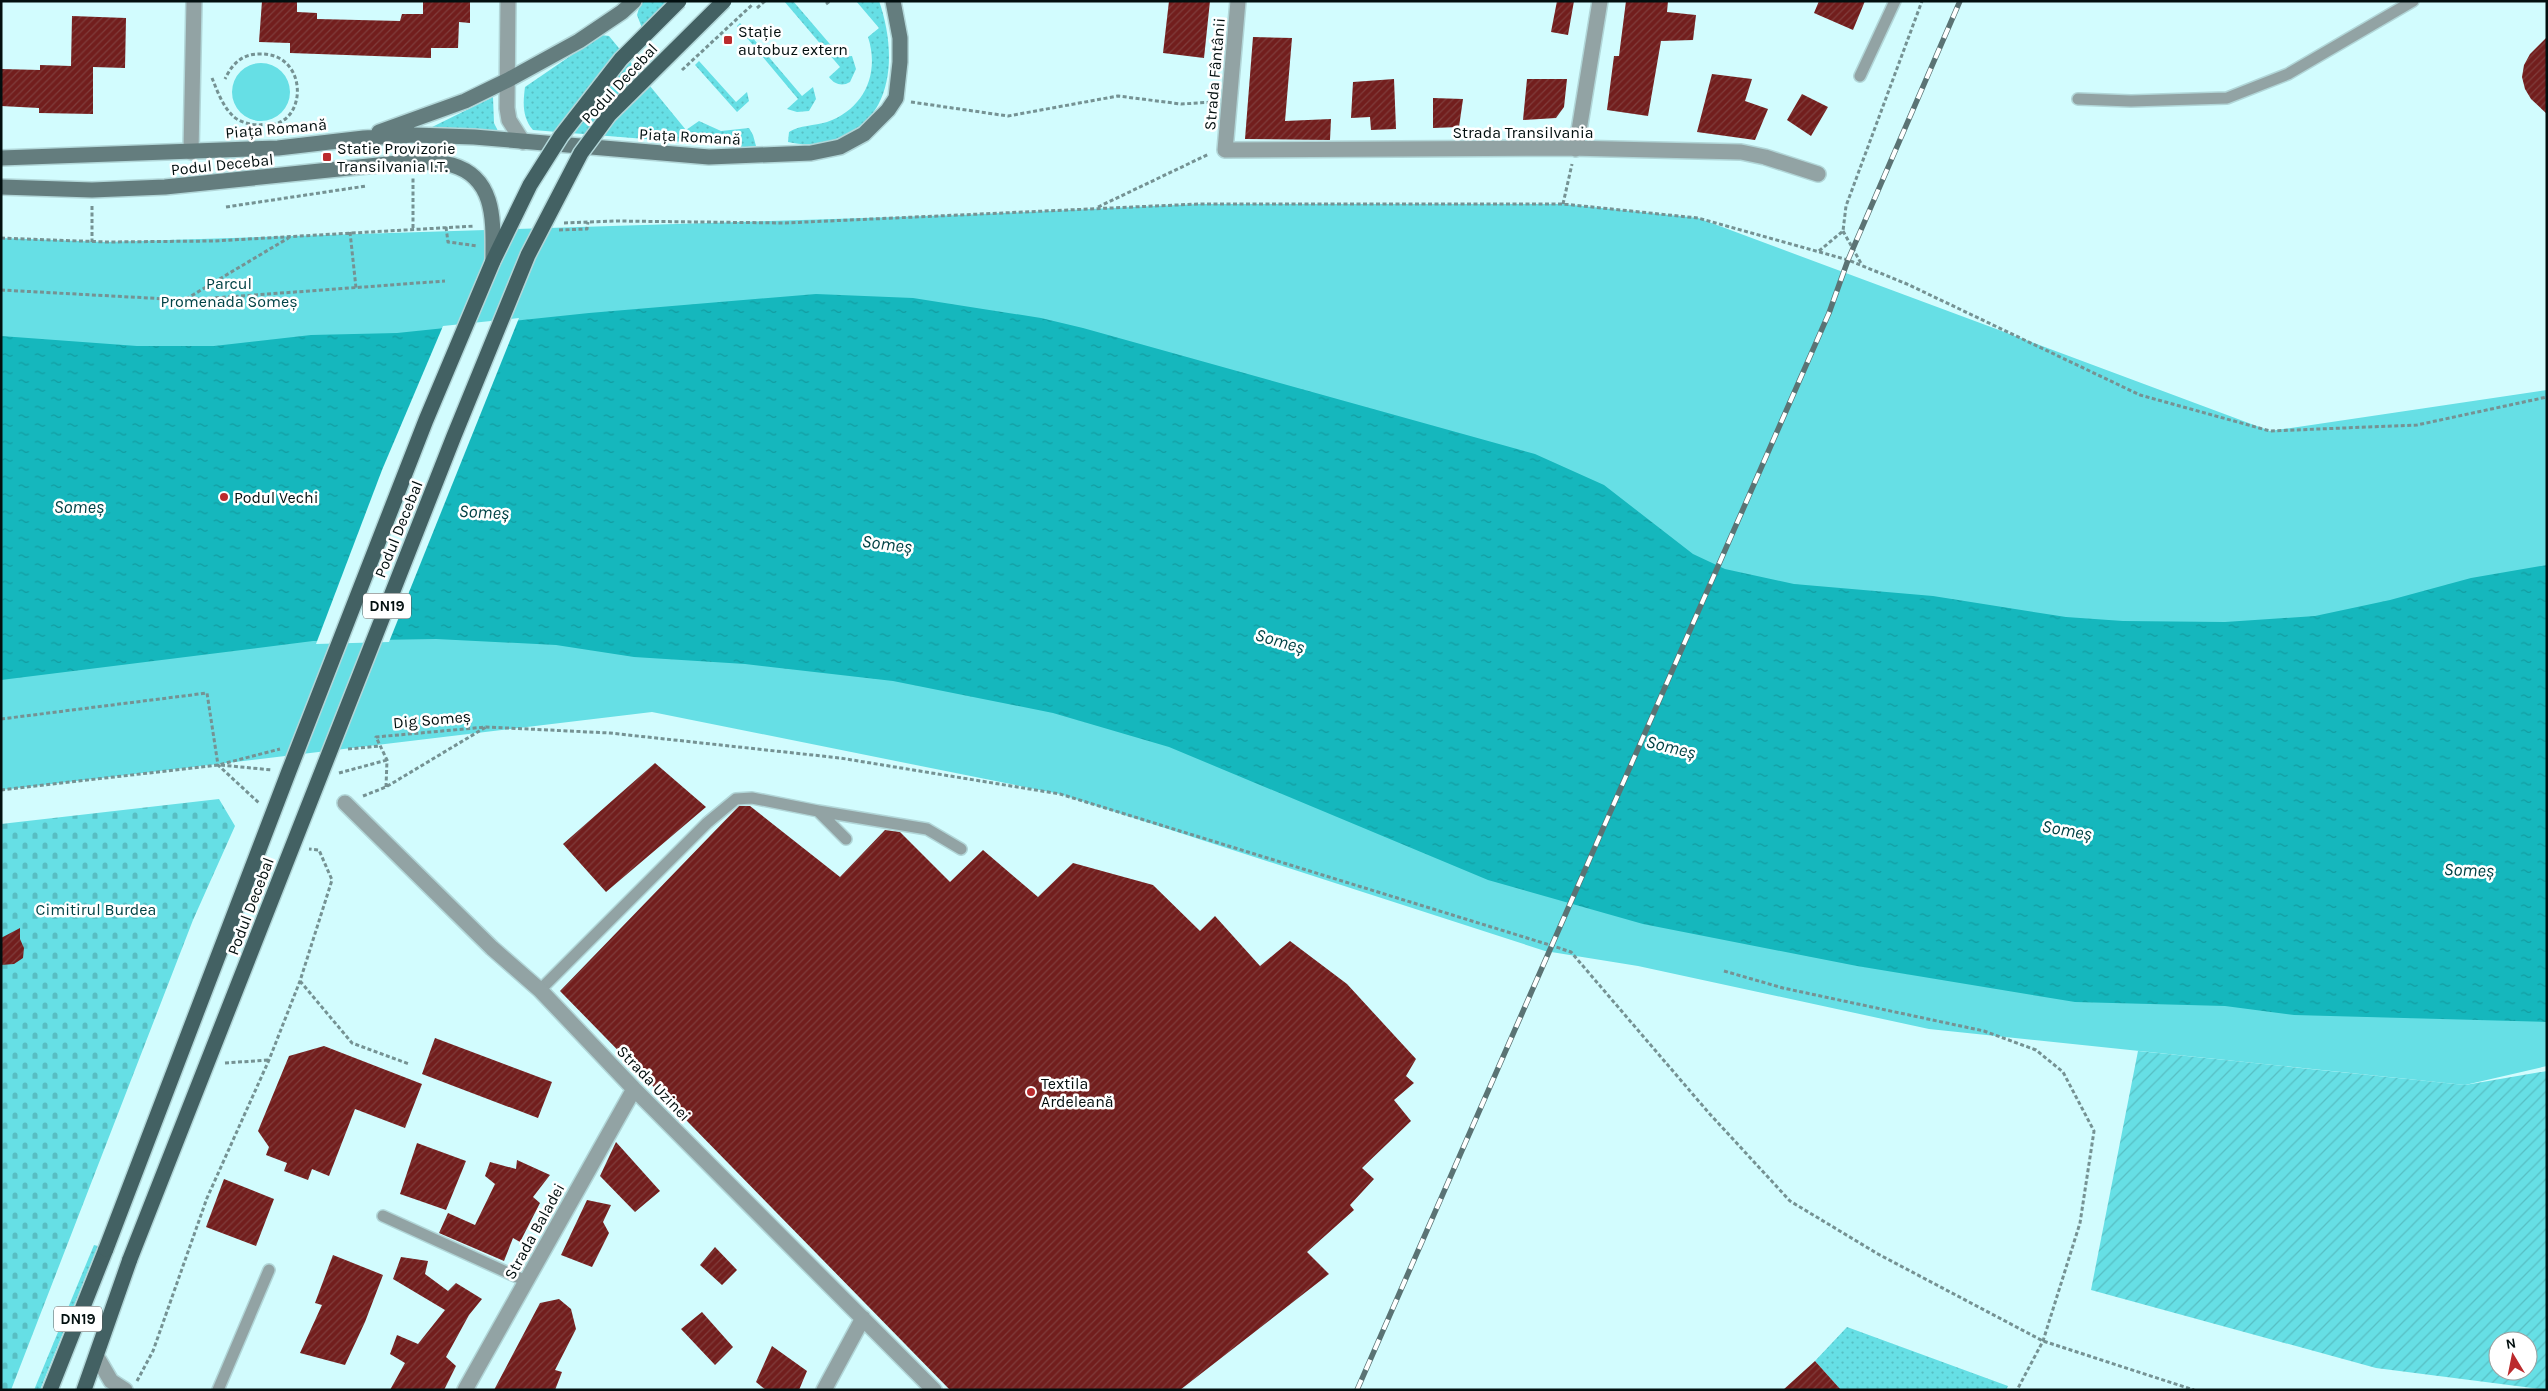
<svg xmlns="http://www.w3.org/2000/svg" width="2548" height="1391" font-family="Karla,sans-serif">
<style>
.grass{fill:url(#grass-dots)}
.cemetery{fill:url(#cemetery-stones)}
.park{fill:#66dfe5}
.garden{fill:url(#garden-furrows);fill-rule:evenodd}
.water{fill:url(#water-ripples)}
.pier{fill:#d2fcfe}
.building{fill:url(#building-hatch)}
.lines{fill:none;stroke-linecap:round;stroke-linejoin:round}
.lane-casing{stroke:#b1d6d8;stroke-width:14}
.street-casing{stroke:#b1d6d8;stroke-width:18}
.secondary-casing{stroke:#b1d6d8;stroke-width:18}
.primary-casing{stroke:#b1d6d8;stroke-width:18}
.path{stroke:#759293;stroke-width:3;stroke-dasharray:4 2.5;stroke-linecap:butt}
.lane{stroke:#92a3a4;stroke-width:11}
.street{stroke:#92a3a4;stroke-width:15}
.secondary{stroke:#647d7e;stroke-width:15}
.primary{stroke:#436163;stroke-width:15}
.rail-casing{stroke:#5a7374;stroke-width:5.5}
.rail{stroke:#fff;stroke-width:4;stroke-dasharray:11;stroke-linecap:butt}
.secondary-bridge-casing{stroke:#b1d6d8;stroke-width:18;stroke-linecap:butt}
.primary-bridge-casing{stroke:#b1d6d8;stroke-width:18;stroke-linecap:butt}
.secondary-bridge{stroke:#647d7e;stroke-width:15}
.primary-bridge{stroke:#436163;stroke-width:15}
.poi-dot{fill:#bb2b2d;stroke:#fff;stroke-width:2}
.labels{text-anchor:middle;stroke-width:5;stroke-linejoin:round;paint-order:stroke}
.shield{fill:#fff;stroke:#4e5757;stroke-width:1}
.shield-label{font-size:15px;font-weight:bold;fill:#020f0f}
.poi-label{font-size:16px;fill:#020f0f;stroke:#fff;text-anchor:start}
.street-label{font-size:16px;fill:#020f0f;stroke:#fff}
.park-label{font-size:16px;fill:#004346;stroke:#fff}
.water-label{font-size:18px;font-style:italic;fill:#004245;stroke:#fff}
</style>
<defs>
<pattern id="grass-dots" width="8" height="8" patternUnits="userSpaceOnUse" patternTransform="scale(1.25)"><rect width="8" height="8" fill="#66dfe5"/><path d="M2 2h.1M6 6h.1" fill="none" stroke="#57bec3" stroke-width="1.8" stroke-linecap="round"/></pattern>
<pattern id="cemetery-stones" width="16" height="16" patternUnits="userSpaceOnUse" patternTransform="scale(1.25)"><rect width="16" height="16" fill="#66dfe5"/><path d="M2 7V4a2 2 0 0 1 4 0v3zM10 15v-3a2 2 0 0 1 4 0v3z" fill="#57bec3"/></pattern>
<pattern id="garden-furrows" width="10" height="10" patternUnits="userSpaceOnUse" patternTransform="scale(1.25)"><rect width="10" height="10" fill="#66dfe5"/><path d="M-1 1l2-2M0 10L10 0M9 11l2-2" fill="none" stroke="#57bec3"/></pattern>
<pattern id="water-ripples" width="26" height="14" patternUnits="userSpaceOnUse" patternTransform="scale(1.25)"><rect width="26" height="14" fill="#15b7bd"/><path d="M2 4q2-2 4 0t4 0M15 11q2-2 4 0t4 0" fill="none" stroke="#129ca1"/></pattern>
<pattern id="building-hatch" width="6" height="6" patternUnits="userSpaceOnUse" patternTransform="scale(1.25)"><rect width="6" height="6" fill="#721e1d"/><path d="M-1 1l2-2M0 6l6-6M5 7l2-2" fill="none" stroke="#7f3d3c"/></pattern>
</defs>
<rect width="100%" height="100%" fill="#d2fcfe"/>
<path class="grass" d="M641,1H665L668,5L642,28L637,15Z
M784,1H793L841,57L852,56L856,69L850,82C842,87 834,84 829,77L840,67Z
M856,1H879C896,49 896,116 841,137C823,145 807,146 788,142L789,132C800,125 814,126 827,122C864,109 880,74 868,37L879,28Z
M740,23L802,96L813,87L816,99L809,111L797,112L787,109L798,99L737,26Z
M601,35L609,36L686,130L699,121L721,131L749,128L753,135L756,146L745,147L533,130C522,117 523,103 525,87Z
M699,61L736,102L747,92L749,101L737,112L695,65Z
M493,97L494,123L499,133L428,129Z
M94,1245L98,1246L40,1390H34Z
M1847,1327L2008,1386L2006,1390H1841L1815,1361Z"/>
<path class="cemetery" d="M219,799L235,826L193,920L11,1390H1V824Z"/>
<path class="park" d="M232 92a29 29 0 1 1 58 0a29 29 0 1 1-58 0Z
M1198,204H1563L1698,218L2270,431L2547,390V1066L2465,1085L1929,1029L1638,966L1545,951L1060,794L652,712L1,790V238L106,242L960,215Z"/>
<path class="garden" d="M2138,1051L2465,1085L2547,1071V1390L2376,1368L2091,1290ZM2498,1341H2528V1371H2498Z"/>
<path class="water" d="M816,294L913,298L1041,318L1083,328L1535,454L1604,485L1693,554L1725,569L1794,584L1933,596L2066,617L2123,621L2225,622L2315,616L2390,600L2471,578L2547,565V1022L2294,1015L2225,1006L2075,1002L1857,966L1643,924L1488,880L1169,747L1053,713L893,681L745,664L634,657L556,645L436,639L313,641L1,680V336L137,346H214L311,335L397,333L589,313Z"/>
<path class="pier" d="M519,318L389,642L316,644L382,470L443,326Z"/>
<path class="building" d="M262,1H297V12L317,13V19L400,21L402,14H423V1H470V23L459,22L458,48H431V58L290,53V43L259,42Z
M1169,1H1210L1204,58L1163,53Z
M1557,1H1574L1568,35L1551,32Z
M1626,1H1668L1667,12L1696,15L1693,40L1661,41L1648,116L1607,110L1614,56H1619Z
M1819,1H1865L1853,30L1814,13Z
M72,16L126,18L125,68L93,67V114L39,113V108L1,106V69L40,70V65L71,66Z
M1253,37L1292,38L1285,121L1331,119L1330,140L1245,139Z
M2547,37V114L2531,99L2525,89L2522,77L2524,65L2530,54Z
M1712,74L1752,79L1745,101L1768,109L1755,140L1697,132Z
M1394,79L1396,129L1371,130L1370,117L1351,118L1353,82Z
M1527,79H1567L1564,107L1556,118L1523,120Z
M1802,94L1828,107L1811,136L1787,120Z
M1433,98L1463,99L1459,127L1433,128Z
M655,763L706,807L606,892L563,844Z
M739,806H750L840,877L885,830L900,832L950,882L983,850L1038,897L1073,863L1153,885L1200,931L1215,916L1260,966L1290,941L1347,984L1416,1059L1406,1076L1414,1083L1394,1100L1411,1121L1362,1168L1374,1179L1350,1205L1354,1210L1307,1252L1329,1274L1180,1390H950L560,991Z
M20,928V939L24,948L23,958L14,964L1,965V938Z
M435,1038L552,1082L538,1118L422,1074Z
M324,1046L422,1084L405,1128L355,1109L329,1176L312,1169L308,1180L284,1171L287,1163L266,1155L269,1147L258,1131L289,1056Z
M616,1142L660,1191L635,1212L600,1176Z
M417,1143L466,1161L446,1210L400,1194Z
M517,1160L550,1175L533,1197L540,1203L520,1242L513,1238L504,1261L439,1233L448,1213L475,1225L495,1184L485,1176L490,1162L516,1169Z
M224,1179L274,1199L256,1246L206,1227Z
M587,1200L611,1205L603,1222L609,1233L592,1267L561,1255Z
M715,1247L737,1270L722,1285L700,1265Z
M333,1255L383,1275L365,1322L345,1365L300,1353L322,1305L315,1303Z
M401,1257L428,1261L425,1274L448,1291L456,1283L482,1299L469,1315L446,1357L456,1366L444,1390H390L405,1363L390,1354L397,1335L418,1344L445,1310L393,1279Z
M559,1299L571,1309L576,1329L555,1370L562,1372L555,1390H494L540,1303Z
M702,1312L733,1347L715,1365L681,1329Z
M772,1346L807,1371L799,1390H766L756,1382Z
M1815,1361L1841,1390H1783Z"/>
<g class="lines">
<defs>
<path id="lane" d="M1860,76L1895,1
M2078,99L2131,101L2227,98L2288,74L2413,1
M818,811L927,829L961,849
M540,990L707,823L736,799L752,798L818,811L846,839
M383,1216L526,1281
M218,1390L269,1270"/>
<path id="street" d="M508,1L507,108L509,120L523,142
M1238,1L1225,150L1569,148L1741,152L1765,157L1818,174
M1576,149L1600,1
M191,152L194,1
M345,803L492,948L540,990L634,1089L934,1390
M97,1357L111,1381L125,1390
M465,1390L634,1089
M824,1390L863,1318"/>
<path id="secondary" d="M379,132L465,101L508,80L579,41L622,12L634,1
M1,158L278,148L364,138L414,135L474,137L709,157L811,153L840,147L864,134L888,110L896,98L900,62V38L893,1"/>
<path id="primary" d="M50,1390L106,1249
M84,1390L130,1259"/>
</defs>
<use href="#lane" class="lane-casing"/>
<use href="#street" class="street-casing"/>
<use href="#secondary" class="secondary-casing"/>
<use href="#primary" class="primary-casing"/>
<path class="path" d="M826,4L830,1
M757,8L765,1
M682,70L753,4
M212,78C217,90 222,105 232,115C238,122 251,125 260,125C264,124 270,125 275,124C308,116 306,52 259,54C242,54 232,64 225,79
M911,102L1008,116L1118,96L1181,104L1214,102
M1563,204L1572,164
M92,206V242
M226,207L366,186
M1098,207L1209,154
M564,223L616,221L785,223L1198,204H1563L1698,218L1848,260L1907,284L2140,395L2270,431L2417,425L2547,397
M446,227L448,242L478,246
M413,228V178
M559,230L587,229L588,222
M1843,231L1862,265
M350,232L356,288
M1,238L106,242L214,241L475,226
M1819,251L1843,231L1846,206L1922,1
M1,290L186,300L445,281
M186,299L290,237
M1,719L207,693L218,765L259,803
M348,749L380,746
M221,765L272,770
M339,773L387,760
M386,787L387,760L376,737L486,727L610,733L840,758L1060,794L1553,946L1571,952L1708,1112L1790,1201L1878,1254L2043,1341L2194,1390
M1,790L218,765L280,749
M363,796L386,787L486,727
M1724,971L1783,988L1984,1031L2036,1050L2063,1072L2094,1131L2080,1223L2043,1341L2017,1390
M300,981L352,1043L409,1064
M225,1063L269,1060
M137,1381L153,1351L207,1198L269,1060L300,981L332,880L319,850L309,849"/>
<use href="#lane" class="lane"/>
<use href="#street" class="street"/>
<use href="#secondary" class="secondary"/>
<use href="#primary" class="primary"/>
<defs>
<path id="rail" d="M1357,1390L1829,313L1848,260L1960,1"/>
</defs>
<use href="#rail" class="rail-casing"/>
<use href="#rail" class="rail"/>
<defs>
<path id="secondary-bridge" d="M1,187L92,190L165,187L417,161C428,163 441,162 452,165C497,178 493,224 493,261"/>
<path id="primary-bridge" d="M106,1249L289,771L426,420L493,261L530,185L561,136L621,59L679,1
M130,1259L454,436L528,255L581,153L609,115L724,1"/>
</defs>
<use href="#secondary-bridge" class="secondary-bridge-casing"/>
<use href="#primary-bridge" class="primary-bridge-casing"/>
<use href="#secondary-bridge" class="secondary-bridge"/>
<use href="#primary-bridge" class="primary-bridge"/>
</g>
<g class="poi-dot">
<rect x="723" y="35" width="10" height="10" rx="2.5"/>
<rect x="322" y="152" width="10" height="10" rx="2.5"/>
<circle cx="224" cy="497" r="5"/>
<circle cx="1031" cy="1092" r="5"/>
</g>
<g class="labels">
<g class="shield">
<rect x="363" y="593.5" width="48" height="25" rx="4"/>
<rect x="54" y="1306.5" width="48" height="25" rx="4"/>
</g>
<g class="shield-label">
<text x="387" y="611">DN19</text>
<text x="78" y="1324">DN19</text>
</g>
<g class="poi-label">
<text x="738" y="37">Stație<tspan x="738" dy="18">autobuz extern</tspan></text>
<text x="337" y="154">Statie Provizorie<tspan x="337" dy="18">Transilvania I.T.</tspan></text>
<text x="234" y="503">Podul Vechi</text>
<text x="1041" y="1089">Textila<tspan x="1041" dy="18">Ardeleană</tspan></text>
</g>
<g class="street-label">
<text transform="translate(1214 74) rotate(-85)" y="6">Strada Fântânii</text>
<text transform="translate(619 83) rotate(-47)" y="6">Podul Decebal</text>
<text transform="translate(276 128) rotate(-5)" y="6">Piața Romană</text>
<text x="1523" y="138">Strada Transilvania</text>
<text transform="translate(690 136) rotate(3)" y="6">Piața Romană</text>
<text transform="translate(222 164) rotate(-6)" y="6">Podul Decebal</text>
<text transform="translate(398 529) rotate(-68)" y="6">Podul Decebal</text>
<text transform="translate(432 719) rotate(-5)" y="6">Dig Someș</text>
<text transform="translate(250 906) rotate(-69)" y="6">Podul Decebal</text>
<text transform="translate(654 1083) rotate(46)" y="6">Strada Uzinei</text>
<text transform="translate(534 1231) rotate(-61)" y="6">Strada Baladei</text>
</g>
<g class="park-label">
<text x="229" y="289">Parcul<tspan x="229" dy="18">Promenada Someș</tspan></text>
<text x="96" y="915">Cimitirul Burdea</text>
</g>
<g class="water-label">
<text x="79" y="513">Someș</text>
<text transform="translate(484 512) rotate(3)" y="6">Someș</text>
<text transform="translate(887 544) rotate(7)" y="6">Someș</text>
<text transform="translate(1280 641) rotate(16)" y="6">Someș</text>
<text transform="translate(1671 747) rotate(14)" y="6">Someș</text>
<text transform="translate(2067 830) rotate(10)" y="6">Someș</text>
<text transform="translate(2469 870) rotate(2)" y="6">Someș</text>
</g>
</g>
<rect width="2548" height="1391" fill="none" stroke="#020f0f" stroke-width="5"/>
<g transform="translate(2513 1356) rotate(350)"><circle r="24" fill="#ffffff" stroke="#9a9f9f"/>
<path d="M0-4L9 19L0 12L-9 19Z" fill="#bb2b2d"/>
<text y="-8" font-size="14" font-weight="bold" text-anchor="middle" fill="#020f0f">N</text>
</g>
</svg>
